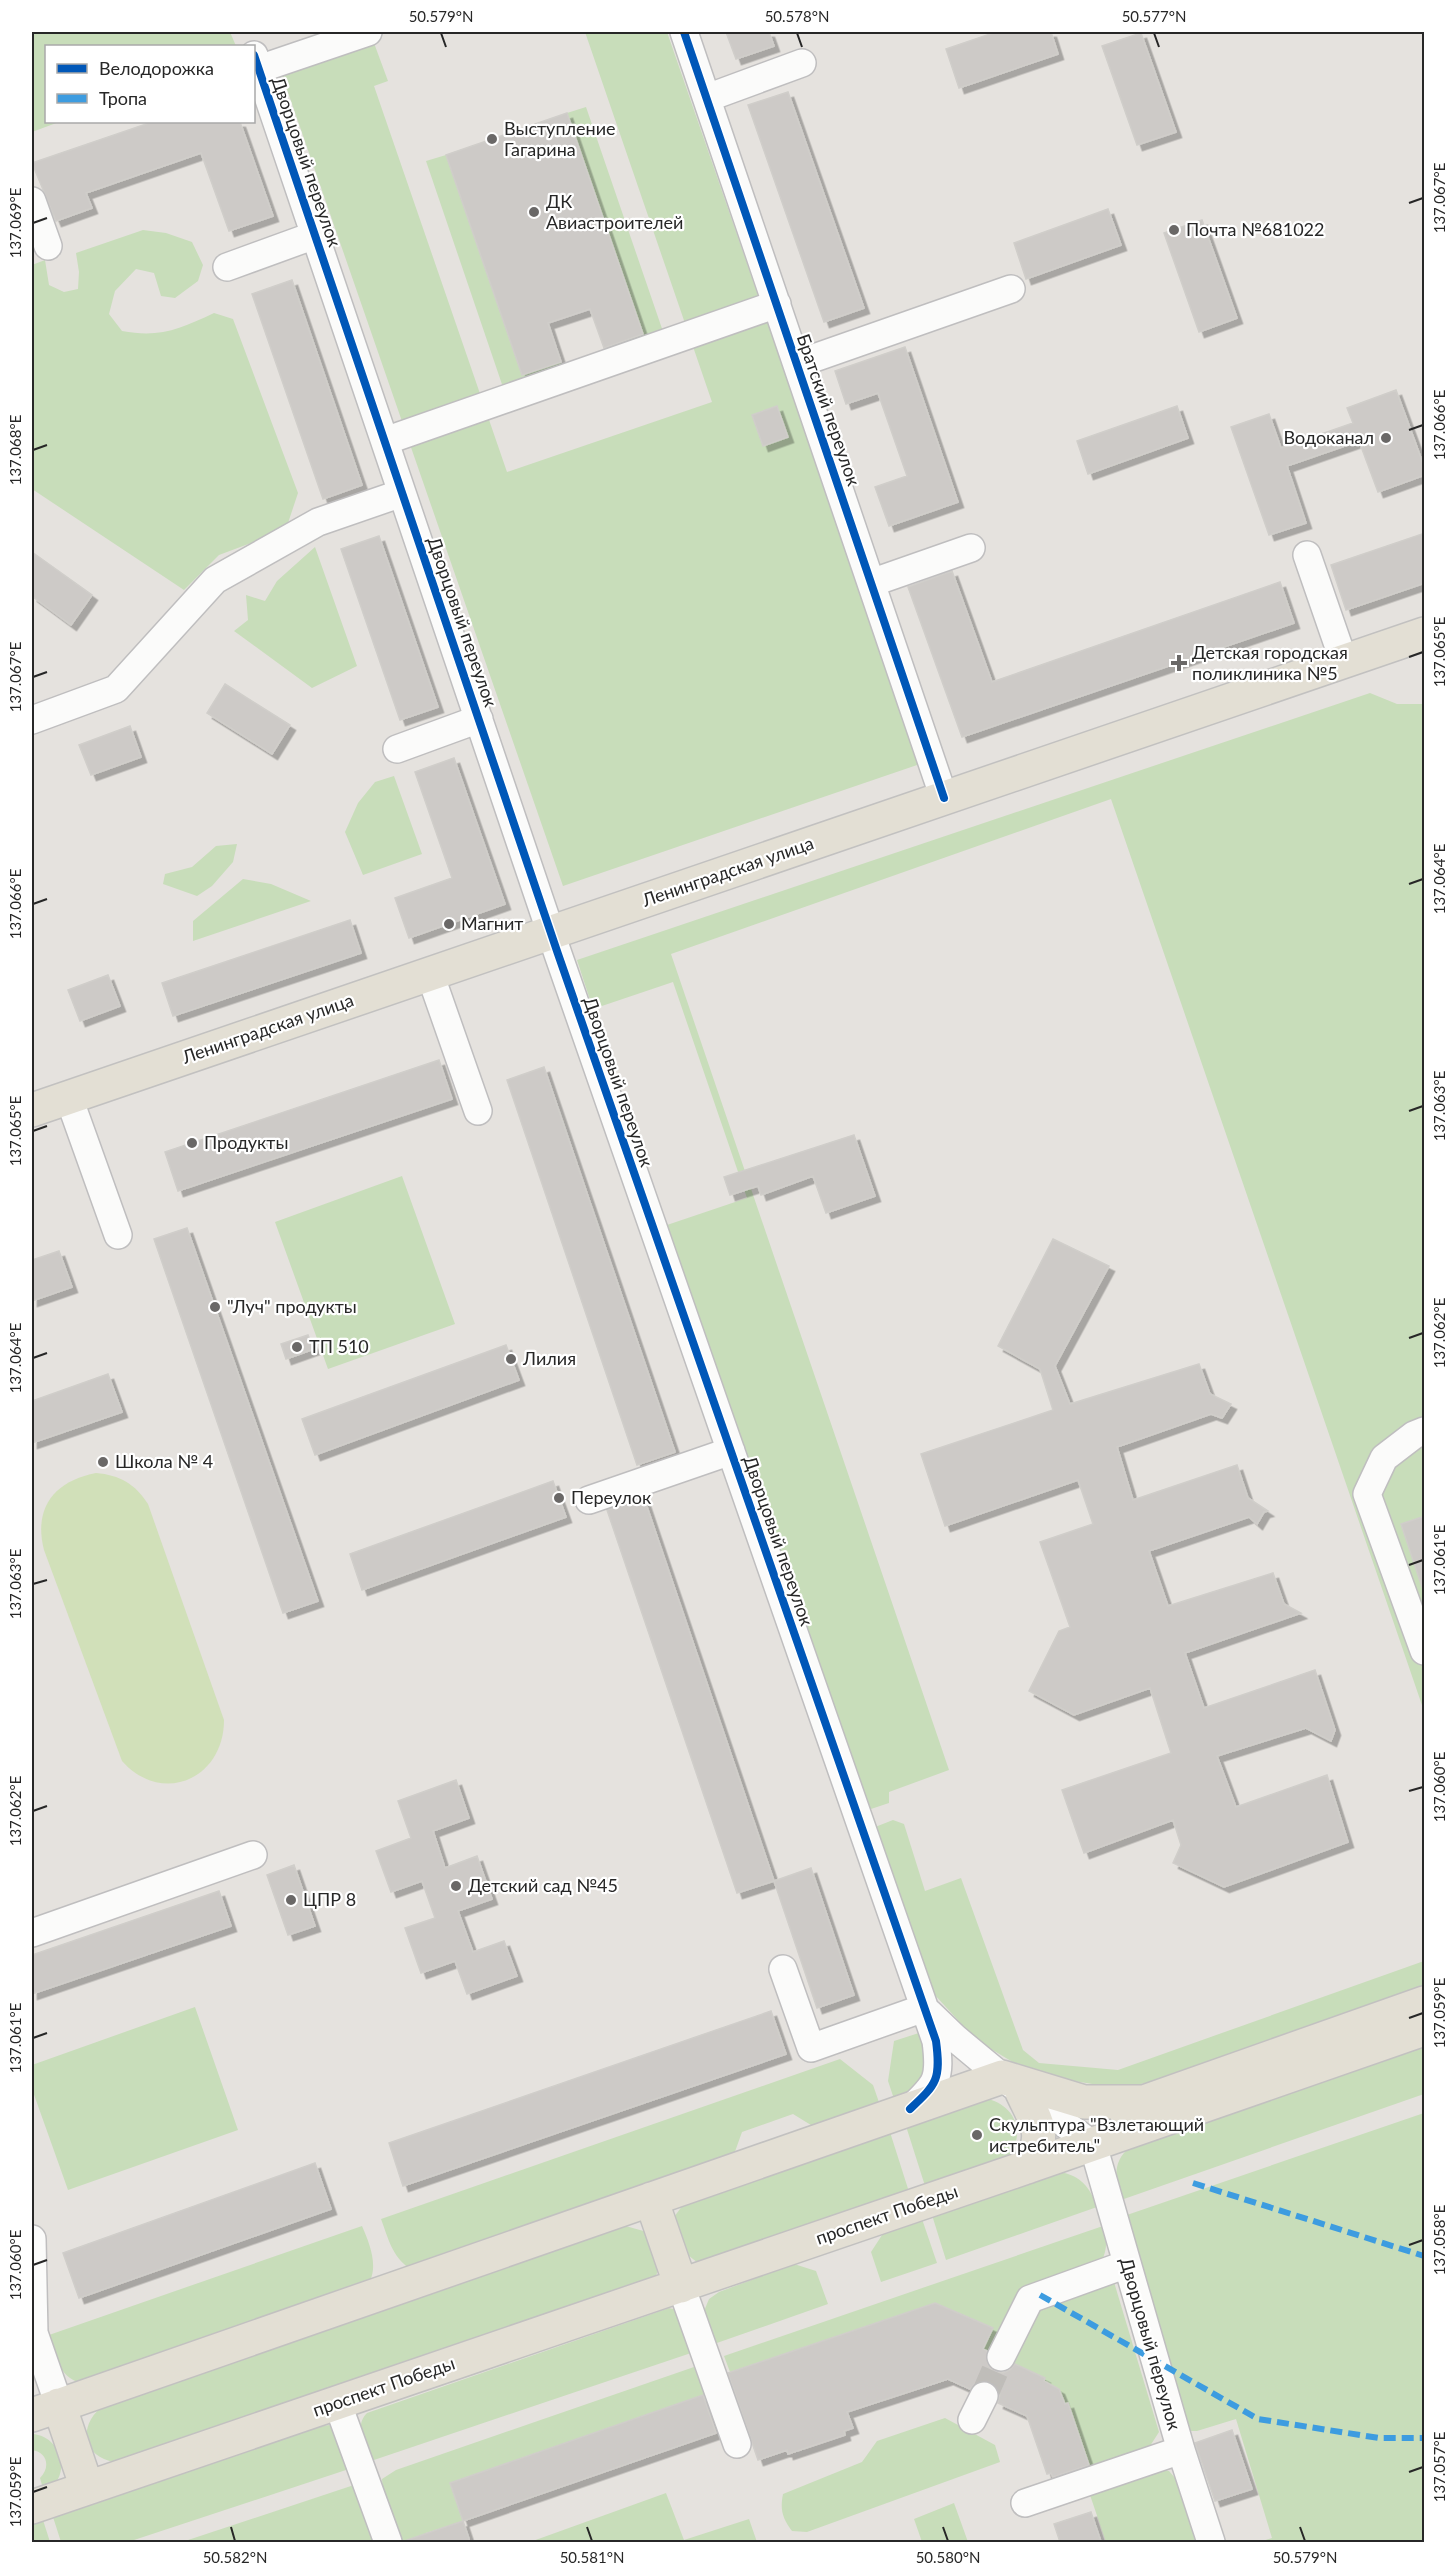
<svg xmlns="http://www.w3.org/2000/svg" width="1456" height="2574" font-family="Lato,sans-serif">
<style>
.green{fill:#c8ddba}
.pitch{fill:#d1e0b9}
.building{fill:#cdcac7;stroke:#d0ceca;stroke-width:1.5;filter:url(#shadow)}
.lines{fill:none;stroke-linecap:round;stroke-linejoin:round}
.minor-tunnel{stroke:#bfbdb9;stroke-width:27;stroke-dasharray:27 14;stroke-linecap:butt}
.minor-casing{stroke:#bfbebf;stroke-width:30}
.major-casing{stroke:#c2c1c0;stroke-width:36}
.minor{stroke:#fbfbfa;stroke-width:27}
.major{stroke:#e3dfd4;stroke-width:33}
.quiet{stroke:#3d9ce0;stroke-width:6;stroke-dasharray:12 6;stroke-linecap:butt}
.cycleway-casing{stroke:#fff;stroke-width:11}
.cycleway{stroke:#0057b8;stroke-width:8}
.ticks{fill:none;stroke:#272727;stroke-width:2}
.poi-dot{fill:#6a6867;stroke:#fff;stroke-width:2}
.labels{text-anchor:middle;stroke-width:4.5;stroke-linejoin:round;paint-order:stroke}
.poi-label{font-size:18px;fill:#272727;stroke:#fff;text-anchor:start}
.street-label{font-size:18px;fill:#272727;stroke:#fff}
.neatline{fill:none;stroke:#272727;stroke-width:2}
.ticks-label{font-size:15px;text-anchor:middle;fill:#272727}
</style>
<defs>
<filter id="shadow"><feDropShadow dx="5.5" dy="5.5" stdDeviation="0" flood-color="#0004"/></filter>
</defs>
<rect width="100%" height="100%" fill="#e5e2de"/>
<path class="green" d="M32,32H230L236,46H46V122H59L32,132Z
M585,32H667L920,764L563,886L282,75L374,43L388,81L374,86L507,472L712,402Z
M586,107L669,349L611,368L604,349L643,335L567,113Z
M446,155L522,375L561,362L567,382L508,402L426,161Z
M143,230L166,233L192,242L203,265L198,281L175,298L161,296L154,273L136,269L115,291L109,314L122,331C160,338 180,329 214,313L233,319L298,493L288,523L251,543L219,555L184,590L32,489V265L45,260L49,285L64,292L78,289L79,272L76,253Z
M315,547L357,666L312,688L234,631L248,620L246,595L265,601L277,581Z
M1370,693L1397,704H1424V1711L1111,799L671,954L949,1770L889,1792V1803L865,1811L667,1225L747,1198L673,982L593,1009L577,960Z
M394,776L422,854L363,875L345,832L358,803L375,782Z
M237,844L233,862L212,886L197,896L163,884L165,874L192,867L216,846Z
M243,879L271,884L311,901L193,941V921Z
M402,1176L455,1324L328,1369L275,1222Z
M893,1820L904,1824L925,1891L961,1878L1023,2050L1039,2063L1118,2070L1424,1961V1989L1173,2077L1136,2085L1111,2087L1049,2077L1021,2067L976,2040L934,1994L870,1829Z
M195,2007L238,2130L68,2190L32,2089V2065Z
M922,2032L929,2056L921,2083L895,2102L888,2081L894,2041Z
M1424,2040V2094L1121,2200C1116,2179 1111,2163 1130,2147Z
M840,2059L873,2085L881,2108L819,2130L793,2114L742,2132L732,2160L409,2268C392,2256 388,2238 381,2219Z
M984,2098C1016,2104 1027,2134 1007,2159L926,2189L905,2123Z
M1424,2113V2542H1259L1272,2538L1236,2419L1197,2431H1190L1186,2425L1124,2216Z
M889,2129L910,2195L698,2263L683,2251L674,2217L686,2201Z
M1060,2172C1081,2176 1090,2187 1097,2207L946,2260L932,2215Z
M922,2219L937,2263L881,2282L871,2252L884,2232Z
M622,2225L647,2232C656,2253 666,2263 651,2284L127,2466C120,2463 111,2462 104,2459C78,2447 84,2420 103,2406Z
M362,2226C369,2242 378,2264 370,2281L81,2383C58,2377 56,2355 49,2335Z
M1103,2226C1108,2237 1107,2252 1101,2262L1019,2294L992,2353L983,2349L993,2328L935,2303L730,2372L724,2356Z
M794,2264L816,2271L828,2304L714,2344L704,2311L709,2299L719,2292Z
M1114,2282L1159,2432L1150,2446L1090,2469L1068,2403L1065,2404L1059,2389L1044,2381L1045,2378L1008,2361L1035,2305Z
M669,2308L678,2310L694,2352L371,2461C366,2446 353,2427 367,2413Z
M694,2367L705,2395L450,2483L463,2521L426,2533L428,2542H402L383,2492L382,2479L396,2470Z
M945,2418L995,2445L1000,2462L807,2532L792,2531C782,2518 780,2509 783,2494L862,2462L877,2441Z
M329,2425L333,2427L352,2468L128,2542H61L53,2517L319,2427Z
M32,2434C54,2435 68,2459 58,2479C55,2485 49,2488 44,2492L40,2478C51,2467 47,2452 32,2450Z
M1163,2470L1169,2471L1175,2478L1196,2542H1106L1090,2495Z
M357,2484L377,2542H182Z
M666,2493L684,2540L749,2519L757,2542H530Z
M954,2503L968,2542H922L914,2519Z
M43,2520L50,2542H32V2524Z"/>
<path class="pitch" d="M96,1473C120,1475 135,1484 148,1504L224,1720C224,1779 162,1806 122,1761L44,1550C33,1507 55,1481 96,1473Z"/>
<path class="building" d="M726,32H769L774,46L736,59Z
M996,32H1051L1058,54L959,88L946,49Z
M1141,33L1176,132L1137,145L1102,46Z
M788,92L864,308L824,322L748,105Z
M567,113L643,334L604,348L590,309L548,323L561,362L522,375L446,155Z
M152,122H240L273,216L229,231L201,153L86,193L92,208L56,221L32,163Z
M1108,209L1121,245L1026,279L1014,243Z
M1202,220L1237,318L1199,332L1164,233Z
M292,280L362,485L323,499L252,294Z
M905,347L958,502L889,526L875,487L907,476L878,393L846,404L835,371Z
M1396,390L1425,469V475L1378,492L1359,441L1287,466L1306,523L1269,535L1231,427L1269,414L1281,448L1353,423L1347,408Z
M777,406L788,437L763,446L752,415Z
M1177,406L1188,438L1088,474L1077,441Z
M1425,533V583L1346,610L1331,565Z
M379,536L438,707L400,720L341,549Z
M32,552L92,595L71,625L32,596Z
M952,571L992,682L1280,582L1294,623L962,737L908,587Z
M225,684L290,725L272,754L207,713Z
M130,726L141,757L91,775L79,745Z
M454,758L505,904L409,938L395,898L452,878L415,772Z
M350,920L361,953L173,1016L162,983Z
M108,975L120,1006L80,1021L68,990Z
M439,1060L452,1099L178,1191L165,1152Z
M544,1067L675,1452L637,1465L507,1080Z
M854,1135L875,1196L826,1213L813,1176L761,1195L758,1186L730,1195L724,1177Z
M187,1228L318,1601L283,1613L154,1239Z
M1053,1239L1109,1266L1055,1366L1070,1404L1199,1364L1210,1394L1231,1404L1222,1418L1211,1414L1117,1447L1133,1500L1237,1465L1248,1498L1268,1511L1264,1512L1257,1524L1249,1517L1149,1551L1168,1606L1273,1573L1284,1604L1301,1613L1185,1653L1204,1708L1315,1670L1335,1730L1331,1741L1306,1728L1217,1756L1236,1807L1327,1775L1348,1842L1224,1887L1173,1863L1181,1845L1173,1820L1084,1853L1062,1790L1171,1753L1150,1688L1074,1715L1029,1691L1059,1631L1070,1627L1040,1542L1093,1524L1078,1480L945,1526L921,1454L1053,1410L1040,1369L998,1346Z
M59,1251L72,1287L32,1301V1260Z
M308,1335L314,1349L286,1359L281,1344Z
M506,1345L519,1380L315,1455L302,1419Z
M108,1374L122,1412L32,1443V1401Z
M553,1481L566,1517L362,1590L350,1554Z
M644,1498L774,1881L737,1893L607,1510Z
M1425,1516V1586L1422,1587L1401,1524Z
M456,1780L469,1818L433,1831L445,1868L477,1856L492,1899L458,1911L473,1952L504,1941L517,1976L467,1994L455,1961L421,1973L405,1928L435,1918L422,1881L391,1892L376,1851L411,1838L398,1801Z
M294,1865L315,1926L288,1935L267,1875Z
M811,1868L854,1995L817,2008L774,1881Z
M219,1891L231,1926L32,1994V1955Z
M771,2011L786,2054L403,2186L389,2143Z
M315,2163L331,2209L79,2298L63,2253Z
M935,2303L993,2328L983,2349L987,2351L988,2365L993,2371L1003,2373L1010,2370L1015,2364L1045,2378L1044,2381L1059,2389L1065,2404L1068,2403L1089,2465L1053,2477L1051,2473L1047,2474L1027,2416L998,2403L1000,2394L997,2387L990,2382L982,2380L975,2383L970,2389L948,2379L847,2412L853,2428L844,2431L845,2435L788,2454L787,2450L758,2460L728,2373Z
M703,2395L716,2433L463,2521L450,2483Z
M1232,2430L1252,2489L1215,2501L1195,2443Z
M1091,2512L1101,2542H1060L1054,2524Z
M463,2521L470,2542H407V2540Z"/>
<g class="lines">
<path class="minor-tunnel" d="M984,2396L1001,2357"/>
<defs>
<path id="minor" d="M684,32L944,798
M254,55L558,954L936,2041C941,2079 937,2084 910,2109
M259,69L368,32
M707,98L802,63
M32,201L48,246
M227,267L315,235
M797,364L1011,289
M385,441L777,304
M1307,555L1344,662
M871,583L971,548
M32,720L116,689L215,580L318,522L402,493
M397,749L479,719
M430,974L478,1111
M69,1098L118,1235
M1424,1431L1414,1435L1384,1458L1367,1494L1424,1651
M589,1500L731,1451
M32,1933L253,1855
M783,1969L811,2048L924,2008
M929,2013L955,2038L1002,2077L1093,2145L1181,2450L1211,2542
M32,2239L34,2333L59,2405
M681,2286L737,2444
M1001,2357L1030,2299L1127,2264
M337,2402L388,2542
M972,2420L984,2396
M1025,2503L1181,2450"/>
<path id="major" d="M32,1110L1424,634
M1022,2092C1037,2124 1048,2135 1027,2167
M1126,2112L1144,2102L1424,2003
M651,2199L681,2286
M59,2405L87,2488
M32,2415L1002,2077L1084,2102H1144
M32,2507L1027,2167L1424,2029"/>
</defs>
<use href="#minor" class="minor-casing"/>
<use href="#major" class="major-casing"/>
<use href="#minor" class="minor"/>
<use href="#major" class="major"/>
<path class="quiet" d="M1193,2183L1424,2256
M1040,2295L1258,2419L1379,2438H1424"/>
<defs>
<path id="cycleway" d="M684,32L944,798
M254,55L558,954L936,2041C941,2079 937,2084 910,2109"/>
</defs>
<use href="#cycleway" class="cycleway-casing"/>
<use href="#cycleway" class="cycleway"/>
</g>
<path class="ticks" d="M441,33L446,47M797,33L802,47M1154,33L1159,47M1409,203L1423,198M33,223L47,218M1409,430L1423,425M33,450L47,445M1409,657L1423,652M33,677L47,672M1409,884L1423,879M33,904L47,899M1409,1111L1423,1106M33,1131L47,1126M1409,1338L1423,1333M33,1358L47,1353M1409,1565L1423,1560M33,1584L47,1580M1409,1791L1423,1787M33,1811L47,1806M1409,2018L1423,2013M33,2038L47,2033M1409,2245L1423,2240M33,2265L47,2260M1409,2472L1423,2467M33,2492L47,2487M231,2527L235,2541M587,2527L592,2541M943,2527L948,2541M1300,2527L1305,2541"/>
<g class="poi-dot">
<circle cx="492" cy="139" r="6"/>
<circle cx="534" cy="212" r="6"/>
<circle cx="1174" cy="230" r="6"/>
<circle cx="1386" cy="438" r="6"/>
<path d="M1176 654h6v6h6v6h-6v6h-6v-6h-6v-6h6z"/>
<circle cx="449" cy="924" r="6"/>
<circle cx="192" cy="1143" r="6"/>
<circle cx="215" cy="1307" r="6"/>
<circle cx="297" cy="1347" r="6"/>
<circle cx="511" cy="1359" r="6"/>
<circle cx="103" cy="1462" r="6"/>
<circle cx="559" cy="1498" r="6"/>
<circle cx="456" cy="1886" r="6"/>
<circle cx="291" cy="1900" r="6"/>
<circle cx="977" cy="2135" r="6"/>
</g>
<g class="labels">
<g class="poi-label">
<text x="504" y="135">Выступление<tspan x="504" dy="21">Гагарина</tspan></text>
<text x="546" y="208">ДК<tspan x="546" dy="21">Авиастроителей</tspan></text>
<text x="1186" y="236">Почта №681022</text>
<text x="1374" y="444" text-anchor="end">Водоканал</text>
<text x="1192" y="659">Детская городская<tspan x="1192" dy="21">поликлиника №5</tspan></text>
<text x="461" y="930">Магнит</text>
<text x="204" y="1149">Продукты</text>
<text x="227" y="1313">"Луч" продукты</text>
<text x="309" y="1353">ТП 510</text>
<text x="523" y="1365">Лилия</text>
<text x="115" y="1468">Школа № 4</text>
<text x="571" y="1504">Переулок</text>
<text x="468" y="1892">Детский сад №45</text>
<text x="303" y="1906">ЦПР 8</text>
<text x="989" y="2131">Скульптура "Взлетающий<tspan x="989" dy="21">истребитель"</tspan></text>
</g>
<g class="street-label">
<text transform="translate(306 162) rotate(71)" y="6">Дворцовый переулок</text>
<text transform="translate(828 410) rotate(71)" y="6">Братский переулок</text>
<text transform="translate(462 622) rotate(71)" y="6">Дворцовый переулок</text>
<text transform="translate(728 872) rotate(-19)" y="6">Ленинградская улица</text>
<text transform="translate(268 1029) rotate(-19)" y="6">Ленинградская улица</text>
<text transform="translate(618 1082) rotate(71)" y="6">Дворцовый переулок</text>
<text transform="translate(778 1541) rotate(71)" y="6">Дворцовый переулок</text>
<text transform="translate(887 2215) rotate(-19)" y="6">проспект Победы</text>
<text transform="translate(1150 2344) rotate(74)" y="6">Дворцовый переулок</text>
<text transform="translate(384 2387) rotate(-19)" y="6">проспект Победы</text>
</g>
</g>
<rect width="1456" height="2574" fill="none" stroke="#ffffff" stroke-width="66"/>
<rect x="45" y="45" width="210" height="78" fill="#ffffff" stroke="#a9a9a9" stroke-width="1.5"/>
<rect x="57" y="64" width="30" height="9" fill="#0057b8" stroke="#a9a9a9" stroke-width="1.5"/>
<text x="99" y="75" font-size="18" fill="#272727">Велодорожка</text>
<rect x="57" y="94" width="30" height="9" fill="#3d9ce0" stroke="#a9a9a9" stroke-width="1.5"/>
<text x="99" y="105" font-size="18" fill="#272727">Тропа</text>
<rect x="33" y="33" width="1390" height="2508" class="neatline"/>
<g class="ticks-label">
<text x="441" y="22">50.579°N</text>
<text x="797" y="22">50.578°N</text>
<text x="1154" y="22">50.577°N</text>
<text transform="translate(1440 198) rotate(-90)" y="5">137.067°E</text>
<text transform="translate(16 223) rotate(-90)" y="5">137.069°E</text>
<text transform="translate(1440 425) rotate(-90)" y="5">137.066°E</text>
<text transform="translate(16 450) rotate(-90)" y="5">137.068°E</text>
<text transform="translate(1440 652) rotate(-90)" y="5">137.065°E</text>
<text transform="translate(16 677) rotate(-90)" y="5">137.067°E</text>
<text transform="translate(1440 879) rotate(-90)" y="5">137.064°E</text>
<text transform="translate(16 904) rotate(-90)" y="5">137.066°E</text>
<text transform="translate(1440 1106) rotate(-90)" y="5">137.063°E</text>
<text transform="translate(16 1131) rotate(-90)" y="5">137.065°E</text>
<text transform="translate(1440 1333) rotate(-90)" y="5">137.062°E</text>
<text transform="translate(16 1358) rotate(-90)" y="5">137.064°E</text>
<text transform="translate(1440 1560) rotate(-90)" y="5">137.061°E</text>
<text transform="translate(16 1584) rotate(-90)" y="5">137.063°E</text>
<text transform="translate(1440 1787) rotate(-90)" y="5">137.060°E</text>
<text transform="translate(16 1811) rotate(-90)" y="5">137.062°E</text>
<text transform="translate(1440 2013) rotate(-90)" y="5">137.059°E</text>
<text transform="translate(16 2038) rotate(-90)" y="5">137.061°E</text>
<text transform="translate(1440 2240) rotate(-90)" y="5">137.058°E</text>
<text transform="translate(16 2265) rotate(-90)" y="5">137.060°E</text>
<text transform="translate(1440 2467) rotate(-90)" y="5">137.057°E</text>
<text transform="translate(16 2492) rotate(-90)" y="5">137.059°E</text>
<text x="235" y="2563">50.582°N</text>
<text x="592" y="2563">50.581°N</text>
<text x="948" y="2563">50.580°N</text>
<text x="1305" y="2563">50.579°N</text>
</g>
</svg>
